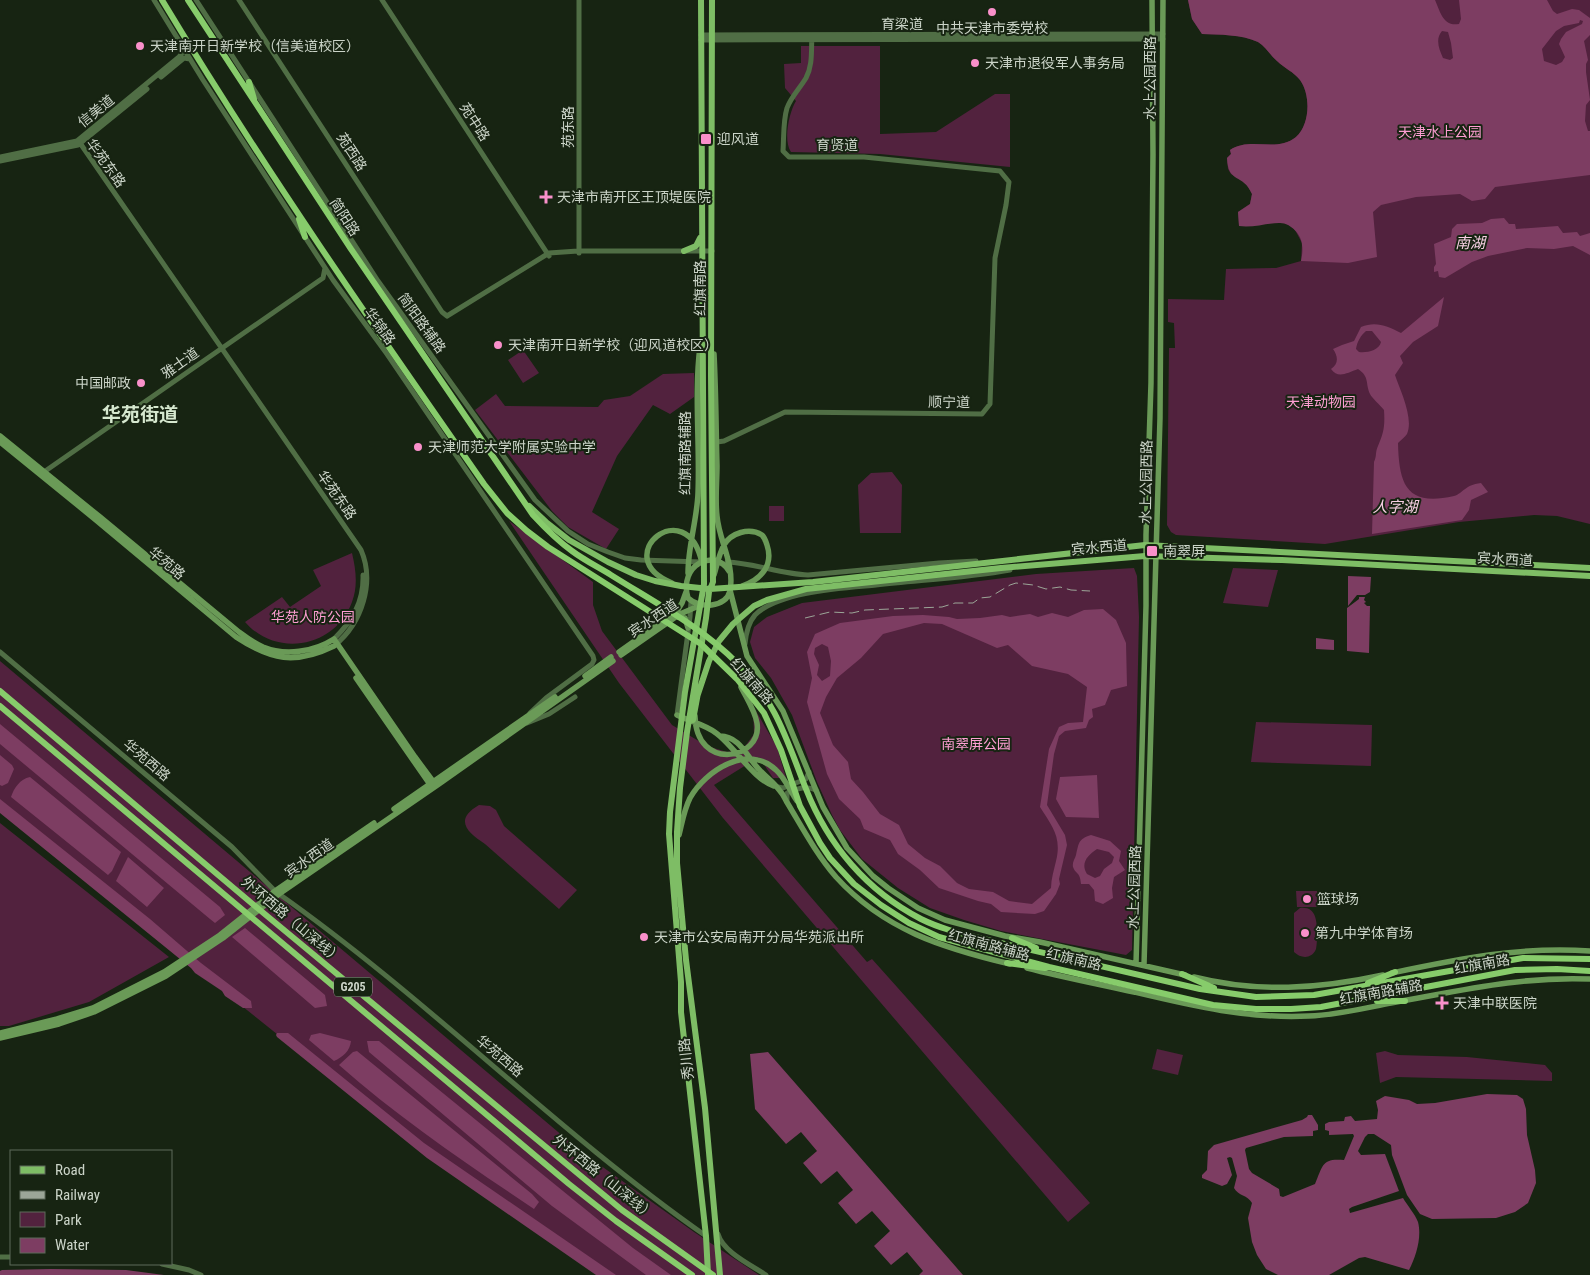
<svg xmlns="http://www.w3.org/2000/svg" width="1590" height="1275" font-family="'Roboto Condensed','Noto Sans SC',sans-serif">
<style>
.green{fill:#52223e}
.water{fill:#7d3d62;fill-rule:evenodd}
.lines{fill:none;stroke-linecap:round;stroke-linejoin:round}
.tertiary{stroke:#506e45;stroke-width:5}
.secondary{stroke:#6a9a57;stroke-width:5.5}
.primary{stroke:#7ebd65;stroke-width:6}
.trunk{stroke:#87cc6b;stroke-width:6}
.rail{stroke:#9ca698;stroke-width:1;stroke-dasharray:10 5;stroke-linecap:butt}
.poi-dot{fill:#f990ca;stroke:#172412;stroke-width:2}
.labels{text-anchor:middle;stroke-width:4;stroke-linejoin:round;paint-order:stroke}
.shield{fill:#172412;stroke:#959f91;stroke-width:1}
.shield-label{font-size:12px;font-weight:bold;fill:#cbd4c8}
.street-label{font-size:14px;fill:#cbd4c8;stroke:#172412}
.poi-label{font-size:14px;fill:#cbd4c8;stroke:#172412;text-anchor:start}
.park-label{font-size:14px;fill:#fd9ed2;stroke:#172412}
.water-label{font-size:15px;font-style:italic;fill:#f7cfe3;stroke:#172412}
.district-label{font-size:19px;font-weight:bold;fill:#d6e8cf;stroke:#172412}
</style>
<rect width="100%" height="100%" fill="#172412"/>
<path class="green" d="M1188,0H1590V524L1557,516L1534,515L1459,522L1325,544L1176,535L1171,532L1167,525L1169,348H1175L1174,323L1168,322V299L1224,300L1226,269L1276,268L1301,261L1302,243L1295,230L1289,225L1282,222L1239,226L1238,212L1250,204L1252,194L1246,183L1231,174L1228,169L1227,158L1231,154L1230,150C1250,136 1277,153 1296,137C1310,125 1311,95 1300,80C1294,72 1284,68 1277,61C1270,55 1266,47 1258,42C1241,34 1220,35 1202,34L1192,19Z
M801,46H880V134L936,132L995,94H1010V167L880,154L791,152C783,141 789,112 796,101L785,88L784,64L801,63Z
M523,350L539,373L523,383L508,360Z
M694,373V397L670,414L653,405L617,456L592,512L619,529L606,549L568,527L552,511L475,410L496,394L505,406L598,407L604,400L630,396L663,374Z
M892,472L902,485L901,533H860L858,485L871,473Z
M769,506H784V521H769Z
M509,521L593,582V605L602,631L672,725L707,746L727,752L743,749L754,734L753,706L777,747L786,778H773L759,757L714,785L867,962L872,959L1090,1203L1068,1222L723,818L619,683Z
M352,553C356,570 358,586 352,602C335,648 276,658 245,622L282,597L290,607L321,586L313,570Z
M1134,568L1137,576L1139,617L1132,950L1126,955L1001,931L964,920L930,908L898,888L862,859L840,830L832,815L817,782L792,715L771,678L755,658L750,642L754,627L767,617L802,603L1036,574Z
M1233,568L1278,570L1268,607L1223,603Z
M0,661L583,1153L694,1232L759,1275H599L444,1168L0,812Z
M1256,722L1372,725L1371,766L1251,762Z
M479,805L490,806L496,810L504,826L577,890L559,909L485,844C468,833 453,820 479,805Z
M0,823L169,957L89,1002L9,1026H0Z
M1296,891H1317V907H1297Z
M1300,908C1316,906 1317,921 1317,933C1317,938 1317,944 1316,949C1312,959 1301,959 1294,952V913Z
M1157,1049L1183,1055L1178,1075L1152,1069Z
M1385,1051L1398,1055L1467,1057L1545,1065L1552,1073V1081L1396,1077L1380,1083L1376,1053Z"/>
<path class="water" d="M1188,0H1435C1440,11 1443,27 1459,24L1461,19L1459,0H1547L1553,11L1557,14L1572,9L1579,10L1590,18V35L1584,41L1588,60L1586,64V72L1590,100L1586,105L1585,121L1588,131H1590V175L1495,187L1485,199L1472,201L1460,194L1416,197L1381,205L1373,212L1377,257L1348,263L1301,261C1302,256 1303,251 1302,245C1302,235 1290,222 1279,223C1266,223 1253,228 1239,226L1238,212L1250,204L1252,194C1243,173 1228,184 1227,158L1231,154L1230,150C1250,136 1277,153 1296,137C1310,125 1311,95 1300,80C1294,72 1284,68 1277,61C1270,55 1266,47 1258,42C1241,34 1220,35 1202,34L1192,19ZM1580,20L1583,21L1582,24L1566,32L1561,39L1559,44L1565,57L1562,62L1556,65L1544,61L1542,49L1556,31L1564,26L1579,23ZM1442,31L1448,32L1451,43L1453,58L1450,60L1443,58C1439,49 1435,39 1442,31Z
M1504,218L1509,224H1515L1516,229L1558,226L1563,233L1577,232L1580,236L1590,233V255L1573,246L1554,249L1527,248L1488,256L1472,262L1445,278L1439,277L1438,271L1434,272V267L1436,264L1434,244L1451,237L1452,229L1457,224L1482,223L1491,219Z
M1444,297L1438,326L1413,342L1400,356L1403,363L1395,375C1400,390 1414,418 1407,434C1405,437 1401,440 1398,443C1399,484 1406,507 1454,496C1464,493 1464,485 1481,483L1488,492L1471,500L1469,510L1462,520L1372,534L1374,462C1377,456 1375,452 1378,446C1384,432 1385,426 1384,410C1380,405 1372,398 1370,394C1365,383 1370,377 1358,369C1347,373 1338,379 1331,369C1339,364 1338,356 1333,349L1342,345L1354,341L1361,327C1376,321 1387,326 1401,333ZM1366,331H1372L1381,342C1379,351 1366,353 1359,352L1356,349C1357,342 1361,335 1366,331Z
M1348,576L1371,577L1370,592L1365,595H1357L1348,606Z
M1359,597H1365L1364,600L1366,602L1364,603L1367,606H1370L1369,653L1347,651V608L1359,599Z
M1103,609L1116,620L1126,643L1127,686L1111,690L1105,705L1092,709L1093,717L1089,720L1086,728L1065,731L1059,736L1054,754L1047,805L1065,835L1067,845L1059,879L1060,884L1056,894L1044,911L1035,914L1001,912L991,904L978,901L939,888L920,870L898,854L890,840L864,829L860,819L839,799L827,774L807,702L812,678L807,652L815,634L840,623L893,616L923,615L949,617L957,619L980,618L1002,615L1010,617L1030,614L1038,617L1052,613L1068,617L1084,610ZM924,623L942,624L997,648L1008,645L1032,666L1068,674L1087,687L1083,722L1068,723L1059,727L1049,749L1040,807C1052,826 1062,837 1056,861C1054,870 1051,879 1051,888L1032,904L1009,901L993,892L969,889L957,883L940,866L925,858L908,844L899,825L880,814L863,792L851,779L848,762L833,745L820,713L826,697L837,678L861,658L883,634ZM822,644L828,647L831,661L830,676L822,681L817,675L819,665L814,654L815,648Z
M1316,638L1334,640V650L1316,649Z
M0,724L220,907L225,915L215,923L210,919L0,744Z
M0,755L12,765L14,769L8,783L2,786L0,785Z
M1097,775L1099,818L1066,817L1056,799L1060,777Z
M30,777L121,852L112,871L108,875L11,797C14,788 20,779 30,777Z
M0,799L150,919L201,963L251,1001L252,1008H243L225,996L222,991L195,973L191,968L0,813Z
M1091,835L1110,841L1121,851L1119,861L1125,870L1114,877L1112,888L1113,898L1103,904L1095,901L1094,890L1089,884H1081C1080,871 1076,875 1073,867C1072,862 1075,859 1076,855C1079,843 1078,839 1091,835ZM1097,849L1109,852L1114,857L1112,863L1104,869L1100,876L1095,878L1087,874C1080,863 1088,855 1097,849Z
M128,857L164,888L147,907L116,881Z
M245,928L325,995L327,1006L315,1008L232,937Z
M277,1033H288L424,1143L616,1275H596L427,1158L277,1037L276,1035Z
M320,1033L351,1041C350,1051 343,1057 334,1061L309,1040L311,1035Z
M367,1041H379L633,1248L671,1275H646L552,1206L369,1052Z
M357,1051L532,1194L539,1202L534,1209C467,1164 400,1119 339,1065L353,1052Z
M768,1052L963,1275H919L923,1271L907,1252L891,1265L874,1246L890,1231L872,1211L856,1224L838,1203L853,1190L837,1171L821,1184L803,1163L817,1151L801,1132L786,1144L755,1109L750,1054Z
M1487,1094L1517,1095L1523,1099L1526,1109L1527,1135L1535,1170L1536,1183L1528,1203L1515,1212L1496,1218L1432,1219L1420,1214L1407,1195L1392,1155L1391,1145L1374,1134H1368L1365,1137L1358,1151L1361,1155L1385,1154L1399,1191L1352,1207L1349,1209L1350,1213L1403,1198C1407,1205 1415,1214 1418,1222C1422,1237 1416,1257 1409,1270L1365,1257L1359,1258L1329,1275H1278L1266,1269L1257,1255L1252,1242L1248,1218L1252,1203C1248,1195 1238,1196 1234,1188L1237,1176L1232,1158L1230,1157L1227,1158L1232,1175L1227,1184L1222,1186L1202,1178V1175L1207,1170L1208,1151L1214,1145L1302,1120L1307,1117L1308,1115H1312L1318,1125V1130L1313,1131V1136L1284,1137L1246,1148L1245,1150L1249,1169L1252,1173L1279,1189L1280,1196L1283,1197L1315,1184C1323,1165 1322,1158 1344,1160L1354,1136L1353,1134L1329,1135V1131L1325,1130V1124L1329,1122L1344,1121L1345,1117L1351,1116L1355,1121L1377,1119L1378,1110L1376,1101L1385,1096L1409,1100L1417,1104L1435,1103Z
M51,1269L126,1270L164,1275H0V1271L2,1270Z"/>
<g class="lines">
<path class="tertiary" d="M154,0L203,80L333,280L387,354L593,656L594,660L592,664L546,698L530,713
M196,0L378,281L535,500L568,531L588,544L608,552L625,558L641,560L701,562
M239,0L442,312L447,316
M382,0L549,256
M579,0V253
M701,35L1163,34
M701,40L1163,39
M161,77L184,58L190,59
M77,141L80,143L361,550C375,582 362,623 335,645
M0,157L77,141L179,57L182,53V47
M0,161L78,145L147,89
M447,316L549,253L578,251H712
M717,442L724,441L785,412L982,414L990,404L995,258L1006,205L1009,182L1000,171L864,157H789L783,151C784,136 783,121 787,108C791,97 800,88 806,78C813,65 811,50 812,35
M41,474L323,278L325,268
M727,562C754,563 781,574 808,575L939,563L976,561
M334,639C352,621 364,602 363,575
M745,644C746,633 748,623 755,615C779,591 844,588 876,585C920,580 966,578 1010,570
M0,652L232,847L275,891
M677,715L690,617L691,601
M527,723L549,714L575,697
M778,787L783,788L806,779L809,772
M787,802V793C798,789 805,785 816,790
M279,894C428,999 556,1131 706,1236
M718,1234C723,1252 751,1265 766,1275
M0,1257H11
M162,1264L189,1270L201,1275"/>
<path class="secondary" d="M714,354C716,392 716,428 717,466C717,482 715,499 717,516C719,541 735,564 730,591C726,608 699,609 688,598C678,565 715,547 729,571
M0,436L100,517L239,632C247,638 254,643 263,647C285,656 314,652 334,639L415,757L432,780L436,783
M0,442L96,520L236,637C271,660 295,665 334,646
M688,573C688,546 697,520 698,493C700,444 694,395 700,346
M714,575C717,565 719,554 724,545C731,533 749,527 762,535C765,538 766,542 767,545C774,566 760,580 742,586
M672,583C607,557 687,491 702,563
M730,590L747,656L783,711L823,807L847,848L873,876L888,888L918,908L945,920L1005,936L1040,942L1185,975
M678,617L685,618L688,628
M619,652L677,611L682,603L686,592
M621,655L680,614L701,605
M585,676L611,657
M356,678L431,786
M677,715C689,721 706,725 716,733C734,746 754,780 774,786
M695,716C696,772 763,760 757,723C755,711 747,699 741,687
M720,736C738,736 746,754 756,766C763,775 774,782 780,791C784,795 785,800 788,804C803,829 817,855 836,877C884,930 943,948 1010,964
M394,809L555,697
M679,835C682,823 684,810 690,798C705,771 748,743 776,770C785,778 790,791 797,801
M1136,964L1146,606V535L1151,383L1153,154L1152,0
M1144,965L1160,418L1163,0
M1027,968C1062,977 1098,984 1134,992C1193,1006 1247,1019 1309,1016C1337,1015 1365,1008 1391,1003C1459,991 1521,976 1590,979
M1392,973C1459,959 1521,946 1590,951
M1194,977C1257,993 1319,989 1383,975
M0,1033L57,1019L93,1008L164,972L220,935L275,891L374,823
M0,1038L59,1024L94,1012L166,976L223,938L279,894L439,784L613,661"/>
<path class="primary" d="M701,0L704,584L685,692L670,812L669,834L681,982V1012L706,1236L708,1274
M712,0L711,376L713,582L709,592L706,618L687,732L680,788L677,832V863L686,960L705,1108L720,1275
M684,251L696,246L700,238
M529,506L546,522L569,540L608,562L636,575L655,581L681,586L710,589L813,582L1145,545L1590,568
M697,697L709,661L719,641L733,624L754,606L767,600L806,589L1001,568L1145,556L1282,560L1590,576
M693,720L698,693"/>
<path class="trunk" d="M162,0C262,166 373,325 484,484L507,513L527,531L548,547L701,644L737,679L764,713L781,750L800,806L820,843L830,858L854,884L881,905L909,923L939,937L964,944L1049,967L1213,1005L1256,1009H1291L1321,1007L1515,970L1557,969L1590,971
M188,0L351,249L533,515C545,528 558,541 572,551C584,560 598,567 611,575C654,602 702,627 738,664C776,701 787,741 806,789C828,845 867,891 921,919C939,928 959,933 979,938L1200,989L1256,997L1314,995L1523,958L1590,959
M249,82L254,99
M299,219L305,237
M0,691L255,906L622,1210L713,1275
M0,706L569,1184L616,1221L692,1275
M1012,938L1036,948
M1007,963L1045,968
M1182,974L1214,988
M1368,983L1395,972
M1377,1001H1405"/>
<path class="rail" d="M805,618L830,612L852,613L865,610L942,607L955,603H973L980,598L990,597L1010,585L1016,583L1033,585L1046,589L1060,587L1071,590L1090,591"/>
</g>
<g class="poi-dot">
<circle cx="992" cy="12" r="5"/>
<circle cx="140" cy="46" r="5"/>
<circle cx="975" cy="63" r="5"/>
<rect x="700" y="133" width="12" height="12" rx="2.5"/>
<path d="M543.5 189.5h5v5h5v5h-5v5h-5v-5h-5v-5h5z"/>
<circle cx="498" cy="345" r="5"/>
<circle cx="141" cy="383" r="5"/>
<circle cx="418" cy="447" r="5"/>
<rect x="1146" y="545" width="12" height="12" rx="2.5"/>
<circle cx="1307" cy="899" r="5"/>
<circle cx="1305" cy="933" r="5"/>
<circle cx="644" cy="937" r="5"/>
<path d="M1439.5 995.5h5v5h5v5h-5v5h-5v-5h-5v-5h5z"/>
</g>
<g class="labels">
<rect class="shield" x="334" y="977.5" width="38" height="19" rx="4"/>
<g class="shield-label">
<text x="353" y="991">G205</text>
</g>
<g class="street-label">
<text x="902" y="29">育梁道</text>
<text transform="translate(1150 78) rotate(-90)" y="5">水上公园西路</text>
<text transform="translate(96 111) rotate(-39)" y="5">信美道</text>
<text transform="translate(475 122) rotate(57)" y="5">苑中路</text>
<text transform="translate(568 127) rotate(-90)" y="5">苑东路</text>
<text x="837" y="150">育贤道</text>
<text transform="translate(352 152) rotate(57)" y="5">苑西路</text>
<text transform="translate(106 163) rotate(54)" y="5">华苑东路</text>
<text transform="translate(345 217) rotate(57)" y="5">简阳路</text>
<text transform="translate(700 288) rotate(-90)" y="5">红旗南路</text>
<text transform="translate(422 323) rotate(54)" y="5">简阳路辅路</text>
<text transform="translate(380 326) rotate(54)" y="5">华锦路</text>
<text transform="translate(180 363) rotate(-35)" y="5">雅士道</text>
<text transform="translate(949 402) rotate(1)" y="5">顺宁道</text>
<text transform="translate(685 453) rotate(-90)" y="5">红旗南路辅路</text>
<text transform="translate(1146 482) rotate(-89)" y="5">水上公园西路</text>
<text transform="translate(337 495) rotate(55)" y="5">华苑东路</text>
<text transform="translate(1099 547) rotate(-5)" y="5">宾水西道</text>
<text transform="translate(1505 559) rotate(3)" y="5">宾水西道</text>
<text transform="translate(167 563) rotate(40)" y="5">华苑路</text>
<text transform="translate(653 618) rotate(-34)" y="5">宾水西道</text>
<text transform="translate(752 681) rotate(49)" y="5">红旗南路</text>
<text transform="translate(147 760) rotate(40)" y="5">华苑西路</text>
<text transform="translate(309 858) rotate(-35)" y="5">宾水西道</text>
<text transform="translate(1134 887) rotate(-88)" y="5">水上公园西路</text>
<text transform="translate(292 920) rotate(40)" y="5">外环西路（山深线）</text>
<text transform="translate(989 945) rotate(15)" y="5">红旗南路辅路</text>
<text transform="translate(1074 959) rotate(13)" y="5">红旗南路</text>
<text transform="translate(1482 964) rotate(-10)" y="5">红旗南路</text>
<text transform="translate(1381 992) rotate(-10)" y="5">红旗南路辅路</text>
<text transform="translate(500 1056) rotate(40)" y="5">华苑西路</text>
<text transform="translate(686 1059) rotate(-96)" y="5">秀川路</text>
<text transform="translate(604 1177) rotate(39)" y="5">外环西路（山深线）</text>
</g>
<g class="poi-label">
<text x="992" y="33" text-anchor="middle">中共天津市委党校</text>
<text x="150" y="51">天津南开日新学校（信美道校区）</text>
<text x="985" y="68">天津市退役军人事务局</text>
<text x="717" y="144">迎风道</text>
<text x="557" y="202">天津市南开区王顶堤医院</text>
<text x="508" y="350">天津南开日新学校（迎风道校区）</text>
<text x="131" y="388" text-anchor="end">中国邮政</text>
<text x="428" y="452">天津师范大学附属实验中学</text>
<text x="1163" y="556">南翠屏</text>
<text x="1317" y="904">篮球场</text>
<text x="1315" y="938">第九中学体育场</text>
<text x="654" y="942">天津市公安局南开分局华苑派出所</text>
<text x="1453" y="1008">天津中联医院</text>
</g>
<g class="park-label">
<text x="1440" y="137">天津水上公园</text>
<text x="1321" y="407">天津动物园</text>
<text x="313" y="622">华苑人防公园</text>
<text x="976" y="749">南翠屏公园</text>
</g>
<g class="water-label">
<text x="1470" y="248">南湖</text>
<text x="1395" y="512">人字湖</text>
</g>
<g class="district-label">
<text x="140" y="421">华苑街道</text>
</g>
</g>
<rect x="10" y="1150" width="162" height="115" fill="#172412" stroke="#5f6a5b"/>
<rect x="20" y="1166" width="25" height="8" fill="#7ebd65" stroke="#5f6a5b"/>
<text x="55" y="1175" font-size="15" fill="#cbd4c8">Road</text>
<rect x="20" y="1191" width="25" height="8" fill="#9ca698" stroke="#5f6a5b"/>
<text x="55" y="1200" font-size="15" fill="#cbd4c8">Railway</text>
<rect x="20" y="1212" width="25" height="15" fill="#52223e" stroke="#5f6a5b"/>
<text x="55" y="1225" font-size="15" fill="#cbd4c8">Park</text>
<rect x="20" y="1238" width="25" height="15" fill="#7d3d62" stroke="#5f6a5b"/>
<text x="55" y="1250" font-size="15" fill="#cbd4c8">Water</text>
</svg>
